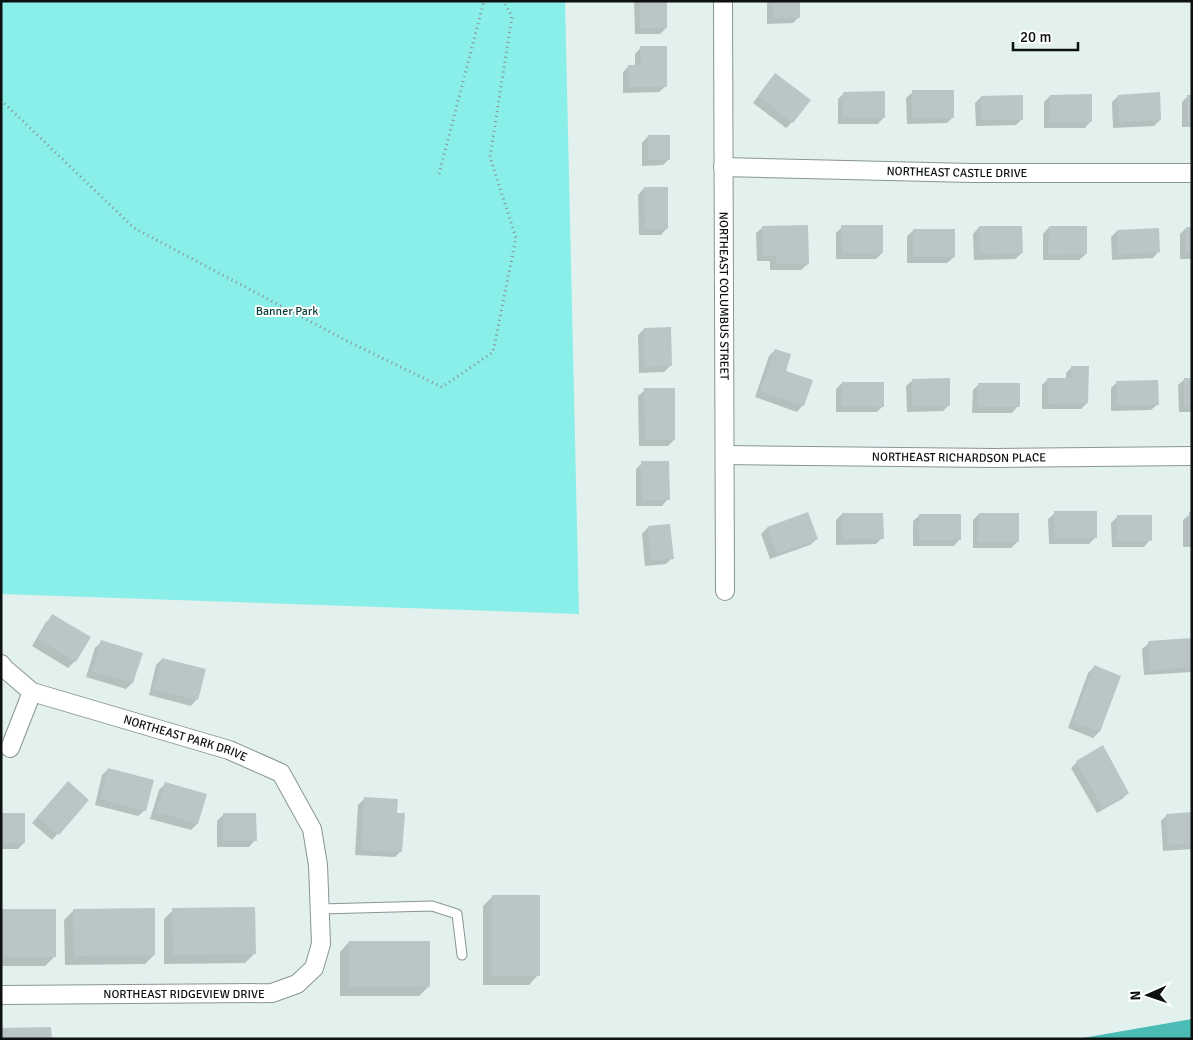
<svg xmlns="http://www.w3.org/2000/svg" width="1193" height="1040" font-family="Signika,sans-serif">
<style>
.green{fill:#8aeee9}
.water{fill:#4bbbb5}
.shadow{fill:#0003}
.building{fill:#b9c6c5}
.lines{fill:none;stroke-linecap:round;stroke-linejoin:round}
.lane-casing{stroke:#899694;stroke-width:11}
.street-casing{stroke:#899694;stroke-width:20}
.path{stroke:#889190;stroke-width:3;stroke-dasharray:1 4;stroke-linecap:butt}
.lane{stroke:#fff;stroke-width:9}
.street{stroke:#fff;stroke-width:18}
.labels{text-anchor:middle;stroke-width:4;stroke-linejoin:round;paint-order:stroke}
.street-label{font-size:12px;fill:#0d1111;stroke:#fff}
.park-label{font-size:12px;fill:#063c3a;stroke:#fff}
</style>
<rect width="100%" height="100%" fill="#e2f0ee"/>
<path class="green" d="M1,1H565L579,614L1,594Z"/>
<path class="water" d="M1192,1019V1039H1077Z"/>
<path class="shadow" d="M634,1H666V28L660,34H635Z
M767,1H799V17L793,23L767,24Z
M641,47L666,86L659,92L623,93V72L629,66H635V54Z
M769,81L792,122L786,128L753,103Z
M913,92L953,117L947,123L907,124L906,98Z
M844,93L884,117L878,124H838V99Z
M1050,96L1091,121L1085,128H1044V102Z
M1118,96L1160,120L1154,126L1113,128L1112,102Z
M1188,96H1192V127H1182V102Z
M981,97L1022,119L1016,125L976,126L975,103Z
M648,136L669,159L663,165L642,166V143Z
M644,188L667,228L661,235H639L638,195Z
M763,227L808,264L801,270H770V261H757L756,233Z
M842,227L882,253L876,259H836V233Z
M979,227L1022,253L1015,259L974,260L973,234Z
M1049,227L1086,254L1079,260H1043V234Z
M1186,228H1192V259H1180V234Z
M914,230L954,257L947,263H907V236Z
M1117,231L1159,251L1153,258L1112,260L1111,237Z
M644,329L670,366L664,372L639,373L638,335Z
M775,350L784,372L803,405L797,412L755,397L769,356Z
M1072,367L1087,403L1081,409H1042V385L1048,379H1066V373Z
M1185,379H1192V412H1179L1178,385Z
M913,380L949,405L943,411L907,412L906,386Z
M1117,382L1158,404L1151,410L1111,411V388Z
M842,383L883,406L877,412H836V389Z
M979,384L1018,406L1012,413H972L973,390Z
M645,390L674,440L668,446H639L638,396Z
M642,463L668,499L662,506H636V469Z
M1055,513L1095,538L1089,544H1049L1048,519Z
M842,514L882,538L876,544L836,545V520Z
M979,514L1017,542L1011,548H973V520Z
M1190,514H1192V547H1183V520Z
M920,515L960,539L954,546H913V521Z
M1118,516L1150,540L1144,547H1112L1111,523Z
M648,527L672,558L666,564L645,566L642,534Z
M767,528L817,539L810,545L770,559L761,534Z
M53,616L89,637L75,661L68,668L32,646L46,622Z
M1192,640V672L1144,675L1142,649L1149,643Z
M101,642L141,654L132,683L126,689L86,677L95,648Z
M162,659L197,699L191,706L149,695L156,665Z
M1094,667L1099,732L1093,738L1068,728L1088,673Z
M1077,762L1128,793L1122,799L1097,813L1071,768Z
M108,769L145,810L138,816L95,805L102,775Z
M165,784L197,824L191,830L150,819L159,790Z
M62,789L87,800L52,840L32,823Z
M364,799L396,814L401,851L395,857L355,855L358,805Z
M1192,813V849L1163,851L1161,821L1167,815Z
M1,814L24,843L18,849H1Z
M223,815L255,840L249,847H217V821Z
M492,897L538,975L529,985H483V906Z
M74,910L154,955L145,964L65,965L64,920Z
M173,910L255,953L245,963L164,964V919Z
M1,911L55,956L45,966H1Z
M349,942L429,986L419,996H340V952Z"/>
<path class="building" d="M640,1H667V28H640Z
M772,1H800V18H773Z
M640,46H667V87H629L628,65H641Z
M775,73L811,100L793,123L758,96Z
M912,90H954V118H912Z
M885,91V118H843V92Z
M1160,92L1161,120L1119,122L1118,95Z
M1092,94V122H1050V95Z
M1023,95V120H981V96Z
M1187,95H1192V122H1187Z
M648,135H670V160H648Z
M644,187H668V229H645Z
M808,225L809,264H776V255L763,256L762,226Z
M841,225H883V253H842Z
M979,226H1022L1023,253L980,254Z
M1049,226H1087V254L1048,255Z
M1186,227H1192V253H1186Z
M1159,228L1160,252L1118,254L1117,230Z
M913,229H955V257H913Z
M671,327L672,366L644,367V328Z
M775,349L791,354L786,371L813,380L804,406L760,391Z
M1071,366H1089L1088,403L1048,404L1047,378H1071Z
M950,378V406H912V379Z
M1184,378H1192V407H1184Z
M1158,380L1159,405H1117L1116,381Z
M842,382H884V407L842,406Z
M978,383H1020V407H978Z
M644,388H675V440H645Z
M641,461H669L670,500H642Z
M1054,511H1097V538H1054Z
M808,512L818,539L777,554L767,527Z
M1189,512H1192V541H1189Z
M842,513H883L884,539H842Z
M979,513H1019V542H978Z
M919,514H961V540H919Z
M1117,515H1152V541H1117Z
M670,524L674,559L651,561L648,526Z
M52,614L91,637L76,662L38,639Z
M1192,638V667L1150,670L1148,641Z
M101,640L143,653L133,683L92,671Z
M162,658L206,669L198,700L154,689Z
M1094,665L1121,676L1100,732L1073,722Z
M1103,745L1129,793L1103,808L1076,761Z
M108,768L154,780L146,811L100,799Z
M68,781L89,800L59,835L37,817Z
M165,782L207,794L198,824L156,812Z
M364,797L398,799L397,813H405L402,852L361,850Z
M1192,812V843L1168,845L1166,814Z
M1,813H25V843H1Z
M223,813H256L257,841H223Z
M492,895H540V976H492Z
M255,907L256,954L173,955L172,908Z
M155,908V955L74,956L73,909Z
M1,909H56V957H1Z
M349,941H430V987H349Z
M51,1027L52,1039H1V1028Z"/>
<g class="lines">
<defs>
<path id="lane" d="M320,909L432,906L457,914L462,955"/>
<g id="street">
<path id="s1" d="M723,1C723,198 725,394 725,591"/>
<path id="s2" d="M723,167L972,173H1192"/>
<path id="s3" d="M725,455L994,458L1192,456"/>
<path id="s4" d="M1,664L4,668L32,692L229,750L281,773L312,829L318,865L321,944L314,968L297,984L272,993L1,995"/>
<path d="M10,748L32,692"/>
</g>
</defs>
<use href="#lane" class="lane-casing"/>
<use href="#street" class="street-casing"/>
<path class="path" d="M1,100L134,228L349,342L442,387L493,352L516,238L490,157L512,16L503,1
M439,174L484,1"/>
<use href="#lane" class="lane"/>
<use href="#street" class="street"/>
</g>
<g class="labels">
<g class="street-label">
<text dy="4" stroke="none"><textPath href="#s2" startOffset="234">NORTHEAST CASTLE DRIVE</textPath></text>
<text dy="4" stroke="none"><textPath href="#s1" startOffset="295">NORTHEAST COLUMBUS STREET</textPath></text>
<text dy="4" stroke="none"><textPath href="#s3" startOffset="234">NORTHEAST RICHARDSON PLACE</textPath></text>
<text dy="4" stroke="none"><textPath href="#s4" startOffset="202">NORTHEAST PARK DRIVE</textPath></text>
<text x="184" y="998">NORTHEAST RIDGEVIEW DRIVE</text>
</g>
<g class="park-label">
<text x="287" y="315">Banner Park</text>
</g>
</g>
<rect width="1193" height="1040" fill="none" stroke="#0d1111" stroke-width="5"/>
<g transform="translate(1148 995) rotate(268)" stroke="#ffffff" stroke-width="4" paint-order="stroke">
<path d="M0-4L9 19L0 12L-9 19Z" fill="#0d1111"/>
<text y="-8" font-size="14" font-weight="bold" text-anchor="middle" fill="#0d1111">N</text>
</g>
<path d="M1013 42v8h65v-8" fill="none" stroke="#0d1111" stroke-width="2.5"/>
<text x="1020" y="42" font-size="15" fill="#0d1111" stroke="#ffffff" stroke-width="4" paint-order="stroke">20 m</text>
</svg>
